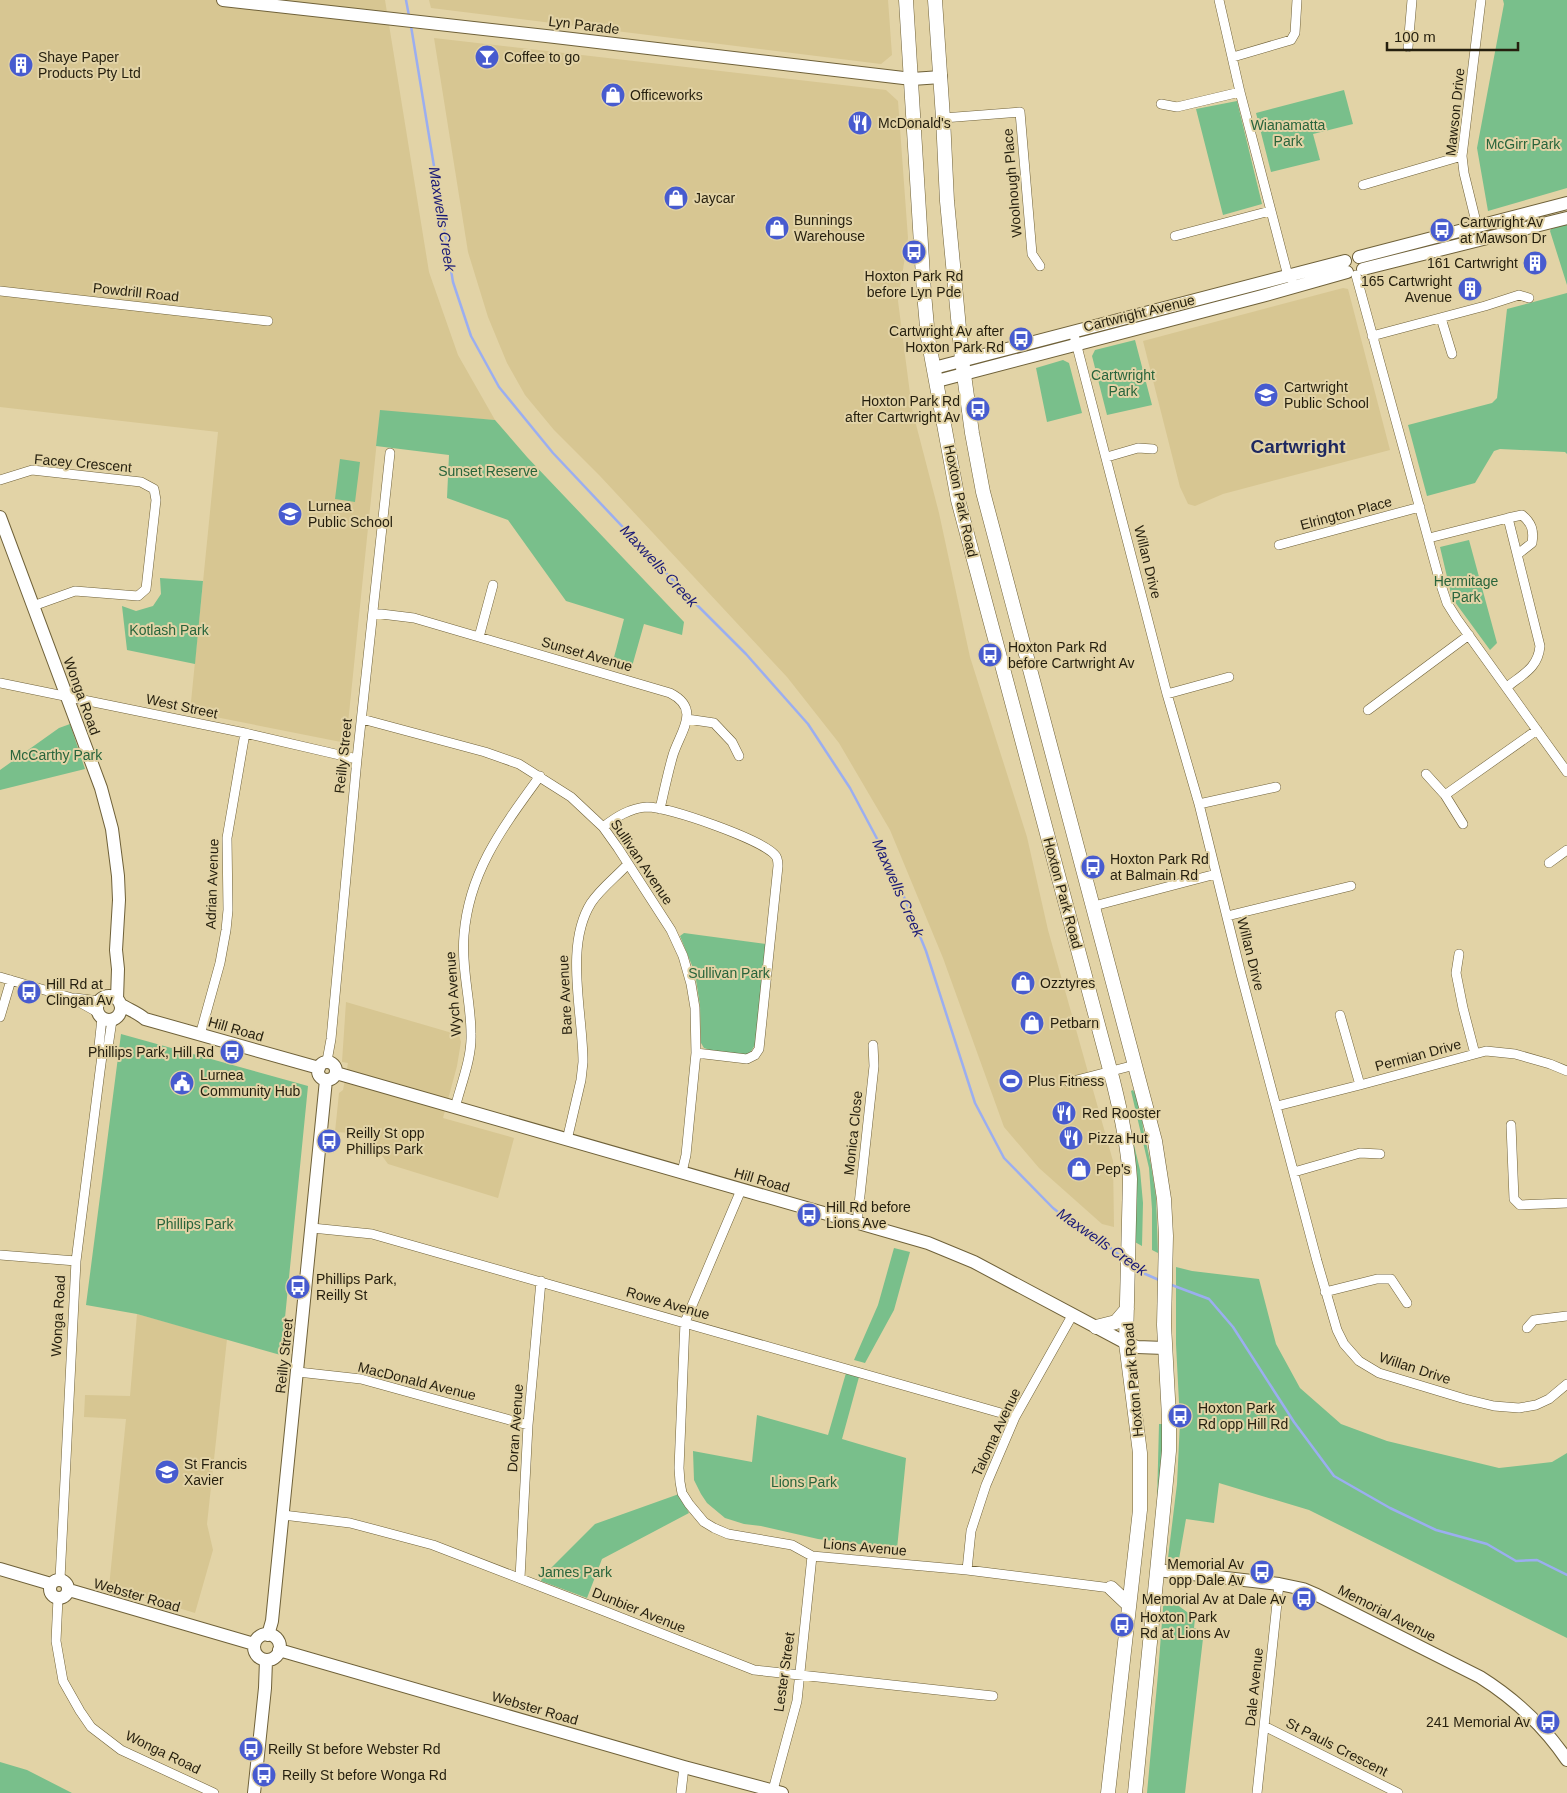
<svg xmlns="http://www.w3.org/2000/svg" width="1567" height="1793" font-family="Helvetica,sans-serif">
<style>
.built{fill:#d7c692}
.green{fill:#79bf8b}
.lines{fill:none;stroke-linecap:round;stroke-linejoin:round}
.stream{stroke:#9baef0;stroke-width:2.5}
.street-casing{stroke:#6f6139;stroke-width:10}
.secondary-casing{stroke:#6f6139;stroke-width:14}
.primary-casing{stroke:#6f6139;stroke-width:15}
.street{stroke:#fff;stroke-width:9}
.secondary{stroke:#fff;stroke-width:12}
.primary{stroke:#fff;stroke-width:14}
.labels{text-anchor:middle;stroke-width:4;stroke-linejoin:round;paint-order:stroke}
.street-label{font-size:14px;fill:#251f0e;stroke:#e2d3a6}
.poi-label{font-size:14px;fill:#251f0e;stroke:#e2d3a6;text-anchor:start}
.park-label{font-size:14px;fill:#28643b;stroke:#e2d3a6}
.water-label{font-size:15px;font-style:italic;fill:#181876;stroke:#e2d3a6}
.district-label{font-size:19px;font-weight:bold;fill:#1e2860;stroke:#e2d3a6}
</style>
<rect width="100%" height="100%" fill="#e2d3a6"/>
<path class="built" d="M0,0H385L429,272L458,355L495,420L380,411L346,743L190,712L218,432L0,407Z
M429,0H888L892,55L881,64L431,8Z
M434,38L886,90L898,101L908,238L898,301L912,409L939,513L970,657L1027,837L1048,930L1113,1161L1114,1227L1102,1224L1039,1168L1004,1127L943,958L890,830L839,743L787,677L600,476L554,430L525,395L507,363L488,317L468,252Z
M1343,288L1348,289L1390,450L1223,494L1195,506L1188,504L1180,487L1143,341Z
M346,1002L459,1035L461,1042L457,1066L443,1118L514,1138L498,1198L388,1164L366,1134L335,1132L339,1093L343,1090L348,1063L342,1062Z
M137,1314L227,1339L207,1524L213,1550L195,1613L109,1587L126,1419L84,1417L85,1395L130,1396Z"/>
<path class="green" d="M1503,0H1567V188L1488,211L1477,148L1504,4Z
M1344,90L1353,124L1313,134L1320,160L1271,172L1256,113Z
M1237,101L1262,204L1223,215L1196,109Z
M1567,224V285L1550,231L1551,229Z
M1567,293V454L1565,452L1500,449L1494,451L1475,483L1427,496L1408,425L1492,403L1497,398L1507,309Z
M1135,340L1152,405L1107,415L1092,356L1095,350Z
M1063,360L1069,363L1082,413L1047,422L1036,368Z
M380,410L495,420L527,457L684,622L682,635L644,624L631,670L612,665L624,619L566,601L508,520L447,498L449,455L376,446Z
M340,459L360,462L355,502L335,499Z
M1469,540L1497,643L1490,650L1452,598L1440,547Z
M160,578L203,581L195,664L127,650L122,606L136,611L153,606L161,594Z
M70,724L85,769L0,790V770L59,728Z
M684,933L766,944L757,1033L755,1045L750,1053L744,1055L710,1050L704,1048L701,1043L700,1006L695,973L680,936Z
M121,1034L308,1086L282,1348L284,1356L137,1314L86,1305Z
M1133,1090L1141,1105L1143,1128L1151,1165L1156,1197L1158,1253L1152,1250V1209L1149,1168L1131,1091Z
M1124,1103L1140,1170L1143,1203L1142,1246L1133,1241Z
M894,1248L910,1252L894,1310L865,1363L854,1360L878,1305Z
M1176,1267L1192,1271L1259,1279L1276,1344L1300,1388L1341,1424L1387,1441L1499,1468L1552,1462L1567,1453V1638L1309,1510L1219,1483L1214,1523L1186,1519L1179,1559L1168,1558L1177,1484L1180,1422L1176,1344Z
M846,1373L859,1377L842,1439L906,1458L897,1549L818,1539L761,1526L744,1524L725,1518L707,1503L701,1494L694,1480L693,1451L752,1462L757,1415L828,1435Z
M1159,1424H1165V1442L1157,1502Z
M679,1494L689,1513L602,1559L587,1598L541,1581L543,1576L595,1524Z
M1164,1595L1195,1618L1194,1628L1204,1630L1185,1793H1147L1158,1674Z
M0,1762L27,1770L72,1793H0Z"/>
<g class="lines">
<path class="stream" d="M406,0L409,16
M411,26L453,282L471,336L499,387L553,453L685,593L746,654L808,724L850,788L891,865L926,951L975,1103L1004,1158L1053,1208L1080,1229L1107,1245L1123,1258
M1134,1266L1143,1273L1159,1280
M1169,1284L1209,1299L1233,1327L1294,1422L1334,1476L1390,1508L1436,1530L1487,1544L1516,1561L1537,1560L1567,1575"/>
<defs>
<path id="street" d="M1219,0L1240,92L1288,276L1292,280
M1408,47L1412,0
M1233,57L1291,40L1295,33L1297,0
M1161,104L1177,107L1240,92
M943,118L1020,112L1032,254L1040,266
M1363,185L1462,156
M1477,226L1464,173L1462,156L1481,0
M1175,236L1270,211
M1356,275L1440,582L1447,603L1457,619L1567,772
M0,291L268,321
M1441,318L1452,354
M1073,331L1167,694L1199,804L1241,974L1317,1261L1337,1330L1344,1344L1359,1361L1379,1373L1465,1399L1494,1406L1519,1408L1536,1405L1549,1399L1567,1384
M1372,336L1485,306L1519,295L1529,298
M1107,457L1138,448L1153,449
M0,480L32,470L141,482L154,489L156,500L146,589L138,596L75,591L33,606
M1508,518L1522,515C1532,523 1534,531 1532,543L1518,554
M1429,538L1508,518L1540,646C1538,668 1523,674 1507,687
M1279,545L1420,507
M373,613L414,618L670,693C702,709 680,732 673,755C668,772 664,791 660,809
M479,637L493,585
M0,683L245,733L357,759
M1167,694L1229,677
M1368,710L1469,635
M362,719L485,752L519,764L571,797L603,827L618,848L671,930L683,956L691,984L695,1008L696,1053L686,1155L682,1172
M687,719L714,723L732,742L739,756
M1426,774L1445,795L1463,824
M1445,795L1537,730
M1199,804L1276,787
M603,827C616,817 630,808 647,807C669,807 761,839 775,855C778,858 778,862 778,866L759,1049L755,1055L747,1059L696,1053
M1549,863L1567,850
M1094,906L1216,874
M1227,916L1351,886
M1459,954L1456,973L1463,1008L1475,1054
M0,977L72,998L97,1012
M75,998L99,1001
M1340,1015L1360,1085
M0,1017L11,980
M102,1018L99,1046L102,1056
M200,1035L220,963L226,930L228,910L227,838L245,733
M327,1061L331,1039L357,759L390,453
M1069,1082L1135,1065
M1277,1106L1360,1085L1486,1051L1515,1054L1550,1064L1567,1071
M455,1108C461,1084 472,1058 471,1034C471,1001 461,969 464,935C469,871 503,827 540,776
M1511,1125L1514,1199L1520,1205L1567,1203
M567,1140L581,1080L583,1062C583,1013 564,946 591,903C601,888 616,877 628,864
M1294,1172L1360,1153L1380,1154
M741,1190L685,1322L679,1468L680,1482L682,1493L689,1504L704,1522L714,1528L728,1534L792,1545L812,1556L967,1570L1111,1588
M857,1223L874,1066L873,1045
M312,1228L372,1234L1015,1417
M0,1255L76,1261
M1325,1292L1377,1279H1391L1407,1303
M1527,1328L1534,1320L1567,1316
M298,1372L361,1379L528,1425
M283,1515L350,1523L433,1545L604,1611L754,1670L993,1696
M967,1570L971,1531L986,1485L1015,1417L1073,1314
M520,1578L528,1425L541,1281
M60,1579L76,1261L100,1071L102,1056L108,1047L112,1020
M58,1598L56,1641L63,1681L80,1711L91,1727L121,1750L214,1793
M1264,1726L1398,1793
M773,1790L797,1701L812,1556
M681,1793L684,1767
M1257,1793L1279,1584"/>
<path id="secondary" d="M223,0L555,37L912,79L941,77
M1359,257L1567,203
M1363,269L1567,218
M934,368L1345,261
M937,381L1262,296L1347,272
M0,517L101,788L112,829L118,876L119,900L116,950L118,969L117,999
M97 1008a12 12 0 1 1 24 0a12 12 0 1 1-24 0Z
M120,1004C129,1010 137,1012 145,1019L319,1068
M318 1071a9 9 0 1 1 18 0a9 9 0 1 1-18 0Z
M336,1073L928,1243L974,1262L1126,1343L1137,1347L1165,1348
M0,1569L51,1584
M1157,1570L1279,1584L1303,1589L1317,1595L1480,1677C1515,1699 1544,1726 1567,1760
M50 1589a9 9 0 1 1 18 0a9 9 0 1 1-18 0Z
M69,1590L254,1644
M254 1647a13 13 0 1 1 26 0a13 13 0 1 1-26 0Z
M268,1635L272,1621L326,1080
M279,1650L684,1767L782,1793
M254,1793L265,1688L266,1660"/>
<path id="primary" d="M906,0L924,293L928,338L958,500L1113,1081C1121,1113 1128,1145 1130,1179L1126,1343L1140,1453V1510L1108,1793
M935,0L943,118L947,201L962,360L972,433L983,492L1155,1141L1164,1199L1166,1236L1164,1325L1169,1417V1451L1135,1793
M1096,1327L1116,1322L1127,1309
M1111,1588L1129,1605"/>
</defs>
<use href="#street" class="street-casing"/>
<use href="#secondary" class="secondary-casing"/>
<use href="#primary" class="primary-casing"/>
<use href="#street" class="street"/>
<use href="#secondary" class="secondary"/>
<use href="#primary" class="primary"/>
</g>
<defs>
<symbol id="bar-disc" viewBox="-11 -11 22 22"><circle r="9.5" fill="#475bcf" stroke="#e2d3a6"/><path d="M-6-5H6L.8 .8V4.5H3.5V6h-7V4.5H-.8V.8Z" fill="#fff"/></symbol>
<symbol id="building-disc" viewBox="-11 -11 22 22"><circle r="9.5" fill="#475bcf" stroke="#e2d3a6"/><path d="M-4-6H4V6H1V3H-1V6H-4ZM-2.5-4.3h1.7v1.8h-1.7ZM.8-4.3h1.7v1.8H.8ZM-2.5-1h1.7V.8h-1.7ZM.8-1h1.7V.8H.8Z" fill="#fff"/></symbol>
<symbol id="shop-disc" viewBox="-11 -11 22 22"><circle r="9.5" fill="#475bcf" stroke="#e2d3a6"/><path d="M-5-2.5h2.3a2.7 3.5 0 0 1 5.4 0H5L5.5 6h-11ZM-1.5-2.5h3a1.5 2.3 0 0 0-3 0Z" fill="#fff"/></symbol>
<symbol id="restaurant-disc" viewBox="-11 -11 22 22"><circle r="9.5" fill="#475bcf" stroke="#e2d3a6"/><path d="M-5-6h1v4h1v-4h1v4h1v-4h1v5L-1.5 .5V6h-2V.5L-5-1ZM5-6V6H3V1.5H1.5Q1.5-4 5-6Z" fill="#fff"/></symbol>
<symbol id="bus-disc" viewBox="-11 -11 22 22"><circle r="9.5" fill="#475bcf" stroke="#e2d3a6"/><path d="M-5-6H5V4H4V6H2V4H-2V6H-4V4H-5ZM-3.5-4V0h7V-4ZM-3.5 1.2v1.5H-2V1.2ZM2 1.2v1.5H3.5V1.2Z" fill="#fff"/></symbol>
<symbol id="school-disc" viewBox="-11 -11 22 22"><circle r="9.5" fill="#475bcf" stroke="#e2d3a6"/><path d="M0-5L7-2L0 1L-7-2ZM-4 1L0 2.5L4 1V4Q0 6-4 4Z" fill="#fff"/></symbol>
<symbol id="stadium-disc" viewBox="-11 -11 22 22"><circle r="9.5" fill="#475bcf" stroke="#e2d3a6"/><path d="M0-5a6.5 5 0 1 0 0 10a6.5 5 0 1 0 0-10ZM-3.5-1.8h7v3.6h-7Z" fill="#fff"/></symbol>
<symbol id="civic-disc" viewBox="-11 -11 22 22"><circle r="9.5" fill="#475bcf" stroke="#e2d3a6"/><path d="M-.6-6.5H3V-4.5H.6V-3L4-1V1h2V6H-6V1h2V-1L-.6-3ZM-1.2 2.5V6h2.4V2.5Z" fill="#fff"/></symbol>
</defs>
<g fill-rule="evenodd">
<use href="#bar-disc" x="473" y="43" width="28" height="28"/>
<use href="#building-disc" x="7" y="51" width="28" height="28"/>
<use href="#shop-disc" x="599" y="81" width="28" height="28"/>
<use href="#restaurant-disc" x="846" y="109" width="28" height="28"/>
<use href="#shop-disc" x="662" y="184" width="28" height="28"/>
<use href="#shop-disc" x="763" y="214" width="28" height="28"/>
<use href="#bus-disc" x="1428" y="216" width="28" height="28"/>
<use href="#bus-disc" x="900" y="238" width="28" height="28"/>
<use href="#building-disc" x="1521" y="249" width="28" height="28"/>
<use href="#building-disc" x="1456" y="275" width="28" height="28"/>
<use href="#bus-disc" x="1007" y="325" width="28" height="28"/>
<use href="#school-disc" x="1252" y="381" width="28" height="28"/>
<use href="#bus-disc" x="964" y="395" width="28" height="28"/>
<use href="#school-disc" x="276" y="500" width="28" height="28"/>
<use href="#bus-disc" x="976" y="641" width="28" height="28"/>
<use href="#bus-disc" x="1079" y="853" width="28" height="28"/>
<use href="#shop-disc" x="1009" y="969" width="28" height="28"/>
<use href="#bus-disc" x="15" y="978" width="28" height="28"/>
<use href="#shop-disc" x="1018" y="1009" width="28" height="28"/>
<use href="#bus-disc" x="218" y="1038" width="28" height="28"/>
<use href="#stadium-disc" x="997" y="1067" width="28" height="28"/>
<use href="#civic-disc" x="168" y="1069" width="28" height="28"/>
<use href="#restaurant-disc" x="1050" y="1099" width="28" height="28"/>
<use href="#restaurant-disc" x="1057" y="1124" width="28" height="28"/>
<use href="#bus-disc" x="315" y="1127" width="28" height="28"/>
<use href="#shop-disc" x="1065" y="1155" width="28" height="28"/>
<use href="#bus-disc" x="795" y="1201" width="28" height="28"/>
<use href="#bus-disc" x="284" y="1273" width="28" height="28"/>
<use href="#bus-disc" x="1166" y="1402" width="28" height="28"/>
<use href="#school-disc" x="153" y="1458" width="28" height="28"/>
<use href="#bus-disc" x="1248" y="1558" width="28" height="28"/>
<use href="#bus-disc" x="1290" y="1585" width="28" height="28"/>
<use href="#bus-disc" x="1108" y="1611" width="28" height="28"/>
<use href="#bus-disc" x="1534" y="1708" width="28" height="28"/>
<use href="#bus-disc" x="237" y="1735" width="28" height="28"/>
<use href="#bus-disc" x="250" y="1761" width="28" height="28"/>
</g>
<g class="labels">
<g class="street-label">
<text transform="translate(584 25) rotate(7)" y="5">Lyn Parade</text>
<text transform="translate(1455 112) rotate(-84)" y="5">Mawson Drive</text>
<text transform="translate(1012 183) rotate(-95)" y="5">Woolnough Place</text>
<text transform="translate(136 292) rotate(6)" y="5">Powdrill Road</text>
<text transform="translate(1139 313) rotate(-14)" y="5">Cartwright Avenue</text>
<text transform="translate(83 463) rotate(5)" y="5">Facey Crescent</text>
<text transform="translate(961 501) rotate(78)" y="5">Hoxton Park Road</text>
<text transform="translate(1346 513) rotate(-15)" y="5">Elrington Place</text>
<text transform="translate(1148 562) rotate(76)" y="5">Willan Drive</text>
<text transform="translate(587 654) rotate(16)" y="5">Sunset Avenue</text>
<text transform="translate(82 696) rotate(70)" y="5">Wonga Road</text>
<text transform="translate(182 706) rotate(12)" y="5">West Street</text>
<text transform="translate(343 756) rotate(-84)" y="5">Reilly Street</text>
<text transform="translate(642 862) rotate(56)" y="5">Sullivan Avenue</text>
<text transform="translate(212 884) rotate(-88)" y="5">Adrian Avenue</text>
<text transform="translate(1063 893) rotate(75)" y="5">Hoxton Park Road</text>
<text transform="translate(1251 954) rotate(76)" y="5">Willan Drive</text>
<text transform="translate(453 994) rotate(-94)" y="5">Wych Avenue</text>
<text transform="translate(565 995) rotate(-93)" y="5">Bare Avenue</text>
<text transform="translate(236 1029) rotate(16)" y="5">Hill Road</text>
<text transform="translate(1418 1055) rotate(-15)" y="5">Permian Drive</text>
<text transform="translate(853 1133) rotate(-84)" y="5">Monica Close</text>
<text transform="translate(762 1180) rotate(16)" y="5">Hill Road</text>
<text transform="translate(668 1303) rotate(16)" y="5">Rowe Avenue</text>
<text transform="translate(58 1316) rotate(-87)" y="5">Wonga Road</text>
<text transform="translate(284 1356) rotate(-84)" y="5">Reilly Street</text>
<text transform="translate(1415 1368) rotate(18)" y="5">Willan Drive</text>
<text transform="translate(1133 1380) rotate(-95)" y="5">Hoxton Park Road</text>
<text transform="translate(417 1381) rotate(14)" y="5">MacDonald Avenue</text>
<text transform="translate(515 1428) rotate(-86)" y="5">Doran Avenue</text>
<text transform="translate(996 1432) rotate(-65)" y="5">Taloma Avenue</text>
<text transform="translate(865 1547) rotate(5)" y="5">Lions Avenue</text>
<text transform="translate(137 1595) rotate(16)" y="5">Webster Road</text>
<text transform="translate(639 1610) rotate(22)" y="5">Dunbier Avenue</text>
<text transform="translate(1387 1613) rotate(27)" y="5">Memorial Avenue</text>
<text transform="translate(784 1672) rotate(-82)" y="5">Lester Street</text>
<text transform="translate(1254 1687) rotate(-84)" y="5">Dale Avenue</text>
<text transform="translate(535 1708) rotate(16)" y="5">Webster Road</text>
<text transform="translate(1337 1747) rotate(27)" y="5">St Pauls Crescent</text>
<text transform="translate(163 1752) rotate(26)" y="5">Wonga Road</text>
</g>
<g class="poi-label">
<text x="38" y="62">Shaye Paper<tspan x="38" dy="16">Products Pty Ltd</tspan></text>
<text x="504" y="62">Coffee to go</text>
<text x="630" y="100">Officeworks</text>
<text x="878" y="128">McDonald's</text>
<text x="694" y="203">Jaycar</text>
<text x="794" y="225">Bunnings<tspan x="794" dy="16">Warehouse</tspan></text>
<text x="1460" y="227">Cartwright Av<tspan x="1460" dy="16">at Mawson Dr</tspan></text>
<text x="1518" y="268" text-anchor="end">161 Cartwright</text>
<text x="914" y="281" text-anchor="middle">Hoxton Park Rd<tspan x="914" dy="16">before Lyn Pde</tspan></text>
<text x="1452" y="286" text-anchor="end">165 Cartwright<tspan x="1452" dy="16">Avenue</tspan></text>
<text x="1004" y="336" text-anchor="end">Cartwright Av after<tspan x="1004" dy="16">Hoxton Park Rd</tspan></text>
<text x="1284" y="392">Cartwright<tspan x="1284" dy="16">Public School</tspan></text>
<text x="960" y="406" text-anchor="end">Hoxton Park Rd<tspan x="960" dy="16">after Cartwright Av</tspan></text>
<text x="308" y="511">Lurnea<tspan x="308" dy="16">Public School</tspan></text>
<text x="1008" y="652">Hoxton Park Rd<tspan x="1008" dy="16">before Cartwright Av</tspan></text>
<text x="1110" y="864">Hoxton Park Rd<tspan x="1110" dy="16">at Balmain Rd</tspan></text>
<text x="1040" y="988">Ozztyres</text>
<text x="46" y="989">Hill Rd at<tspan x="46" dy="16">Clingan Av</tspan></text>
<text x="1050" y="1028">Petbarn</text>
<text x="214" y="1057" text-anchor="end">Phillips Park, Hill Rd</text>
<text x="200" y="1080">Lurnea<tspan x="200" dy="16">Community Hub</tspan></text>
<text x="1028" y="1086">Plus Fitness</text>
<text x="1082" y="1118">Red Rooster</text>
<text x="346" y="1138">Reilly St opp<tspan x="346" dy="16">Phillips Park</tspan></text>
<text x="1088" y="1143">Pizza Hut</text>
<text x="1096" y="1174">Pep's</text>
<text x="826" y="1212">Hill Rd before<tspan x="826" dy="16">Lions Ave</tspan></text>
<text x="316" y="1284">Phillips Park,<tspan x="316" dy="16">Reilly St</tspan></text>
<text x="1198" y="1413">Hoxton Park<tspan x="1198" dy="16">Rd opp Hill Rd</tspan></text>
<text x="184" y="1469">St Francis<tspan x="184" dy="16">Xavier</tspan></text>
<text x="1244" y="1569" text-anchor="end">Memorial Av<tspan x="1244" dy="16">opp Dale Av</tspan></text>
<text x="1286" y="1604" text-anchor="end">Memorial Av at Dale Av</text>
<text x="1140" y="1622">Hoxton Park<tspan x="1140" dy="16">Rd at Lions Av</tspan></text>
<text x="1530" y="1727" text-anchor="end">241 Memorial Av</text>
<text x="268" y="1754">Reilly St before Webster Rd</text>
<text x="282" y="1780">Reilly St before Wonga Rd</text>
</g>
<g class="park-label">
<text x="1288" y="130">Wianamatta<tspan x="1288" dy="16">Park</tspan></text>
<text x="1523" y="149">McGirr Park</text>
<text x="1123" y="380">Cartwright<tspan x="1123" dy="16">Park</tspan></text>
<text x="488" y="476">Sunset Reserve</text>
<text x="1466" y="586">Hermitage<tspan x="1466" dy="16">Park</tspan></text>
<text x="169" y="635">Kotlash Park</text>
<text x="56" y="760">McCarthy Park</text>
<text x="729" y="978">Sullivan Park</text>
<text x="195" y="1229">Phillips Park</text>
<text x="804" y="1487">Lions Park</text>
<text x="575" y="1577">James Park</text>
</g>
<g class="water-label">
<text transform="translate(442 219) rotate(81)" y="5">Maxwells Creek</text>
<text transform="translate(659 566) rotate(47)" y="5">Maxwells Creek</text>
<text transform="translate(898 888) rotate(66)" y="5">Maxwells Creek</text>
<text transform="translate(1102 1242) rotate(35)" y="5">Maxwells Creek</text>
</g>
<g class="district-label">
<text x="1298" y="453">Cartwright</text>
</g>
</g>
<path d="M1387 42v8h131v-8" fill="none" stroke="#251f0e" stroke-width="2.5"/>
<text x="1394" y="42" font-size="15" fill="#251f0e" stroke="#e2d3a6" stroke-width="4" paint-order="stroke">100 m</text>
</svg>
